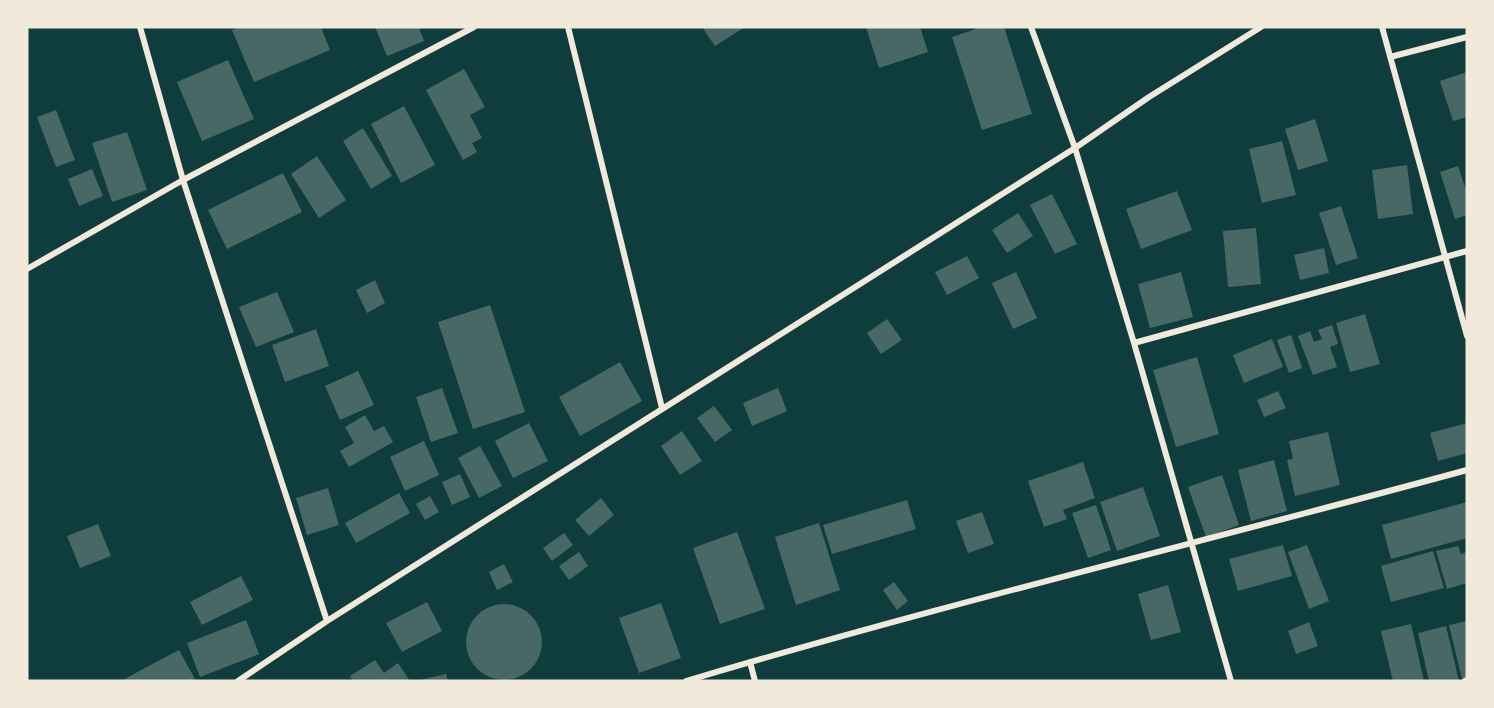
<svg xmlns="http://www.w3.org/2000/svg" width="1494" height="708" font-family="'Fira Sans Condensed',sans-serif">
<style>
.building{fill:#486865}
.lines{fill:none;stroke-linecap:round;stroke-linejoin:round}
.minor{stroke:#f1e9da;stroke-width:6}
</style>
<rect width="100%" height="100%" fill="#0f3d3e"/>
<path class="building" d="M240,27H321L330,50L254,82L232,30Z
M375,27H419L424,41L387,56Z
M702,27H745L715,46Z
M866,27H920L928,52L879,68Z
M982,27H1004L1032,114L982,130L952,37Z
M228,60L254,119L202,141L177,82Z
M464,69L485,107L470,115L482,138L472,143L477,152L463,160L426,90Z
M1467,72V117L1453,121L1440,81Z
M404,106L435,165L401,183L371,124Z
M56,110L75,160L56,167L37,117Z
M1315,119L1328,161L1298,170L1285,129Z
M363,128L392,176L371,189L343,141Z
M127,132L147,190L112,202L92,143Z
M1282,141L1296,195L1262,203L1249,149Z
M317,156L346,200L319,218L291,174Z
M1407,165L1413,214L1378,219L1372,170Z
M1458,166L1467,193V215L1455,219L1440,172Z
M92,169L103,196L79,206L68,179Z
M283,173L302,212L227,249L208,210Z
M1177,191L1192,230L1141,249L1126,209Z
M1052,194L1077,244L1055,254L1030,205Z
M1341,206L1358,258L1336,265L1319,213Z
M1018,213L1033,236L1007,253L992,230Z
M1256,228L1261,284L1228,287L1223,231Z
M1324,248L1329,273L1300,280L1294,255Z
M967,256L979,278L947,295L935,272Z
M1016,272L1037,318L1013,329L992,283Z
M1181,272L1193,317L1150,328L1138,284Z
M375,280L385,303L367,313L356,290Z
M277,292L294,332L256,347L239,307Z
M490,305L525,412L473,429L438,322Z
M1365,314L1380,364L1350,372L1336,323Z
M887,319L902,340L881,354L867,333Z
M1332,325L1338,344L1330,347L1337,367L1313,375L1298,336L1310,331L1314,342L1322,339L1318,330Z
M316,329L329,366L285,382L272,345Z
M1291,335L1302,368L1289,373L1277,340Z
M1272,339L1283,367L1244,383L1233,355Z
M1197,357L1219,434L1176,447L1153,370Z
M620,362L642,401L580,436L559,397Z
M358,371L374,405L340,420L325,386Z
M442,388L458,433L431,442L416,397Z
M778,388L787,411L752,426L743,403Z
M1278,391L1286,408L1264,417L1257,400Z
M714,406L732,430L715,442L697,418Z
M365,415L374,431L384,426L393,442L349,467L340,451L354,443L345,427Z
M529,423L548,461L513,478L495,441Z
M1467,423V453L1438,461L1430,433Z
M682,431L702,461L680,475L661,446Z
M1328,432L1340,485L1295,496L1287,460L1293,459L1289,441Z
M424,441L439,475L405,491L390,457Z
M480,446L502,486L479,498L458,458Z
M1274,460L1287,511L1251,521L1238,470Z
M1083,462L1095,498L1063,510L1067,519L1044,527L1028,481Z
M460,474L470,497L452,505L442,482Z
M1222,475L1239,525L1206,537L1188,487Z
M1143,487L1160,536L1117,551L1100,502Z
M328,488L339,525L307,535L296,498Z
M399,493L410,513L356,543L345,523Z
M430,496L439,512L425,520L416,504Z
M601,498L614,515L589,536L575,520Z
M907,500L916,529L832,554L823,525Z
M1467,502V538L1391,559L1382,525Z
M1096,505L1111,550L1088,558L1072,513Z
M982,512L994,544L968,553L956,521Z
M819,523L840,590L796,605L775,537Z
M98,524L111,556L80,568L67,536Z
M737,532L765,609L720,624L693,548Z
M564,533L573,545L552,561L543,548Z
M1283,545L1292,576L1238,591L1229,559Z
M1307,545L1329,601L1309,609L1288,552Z
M1458,546L1461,554L1467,552V583L1447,589L1436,551Z
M1433,551L1444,588L1391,602L1381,566Z
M579,552L588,566L569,580L559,566Z
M504,564L513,582L497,590L489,572Z
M241,576L253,600L202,625L190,602Z
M894,582L908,601L897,610L883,590Z
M1168,585L1181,632L1151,640L1138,594Z
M427,602L442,631L402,652L386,623Z
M661,603L681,658L639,673L619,618Z
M466 642a38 38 0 1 1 76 0a38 38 0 1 1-76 0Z
M246,620L259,654L200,677L187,643Z
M1467,621V678L1462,679L1449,625Z
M1309,622L1318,646L1296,654L1288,631Z
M1411,624L1424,681H1393L1381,631Z
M1446,626L1459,681H1429L1418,633Z
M179,650L196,681H121L158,661Z
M375,660L384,673L398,663L410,681H353L350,676Z
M446,674L448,681H420V680Z"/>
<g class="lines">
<path class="minor" d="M140,27L183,180L327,621
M568,27L662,408
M1031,27L1075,148L1134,343L1231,681
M1382,27L1467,336
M1390,57L1467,37
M27,269L183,180L474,27
M1134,343L1467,251
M750,662L755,681
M238,681L327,621L1075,148L1149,97L1261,27
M686,681C944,604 1207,541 1467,470
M1465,681L1467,680"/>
</g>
<rect width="1494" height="708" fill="none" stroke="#f1e9da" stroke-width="57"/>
</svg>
